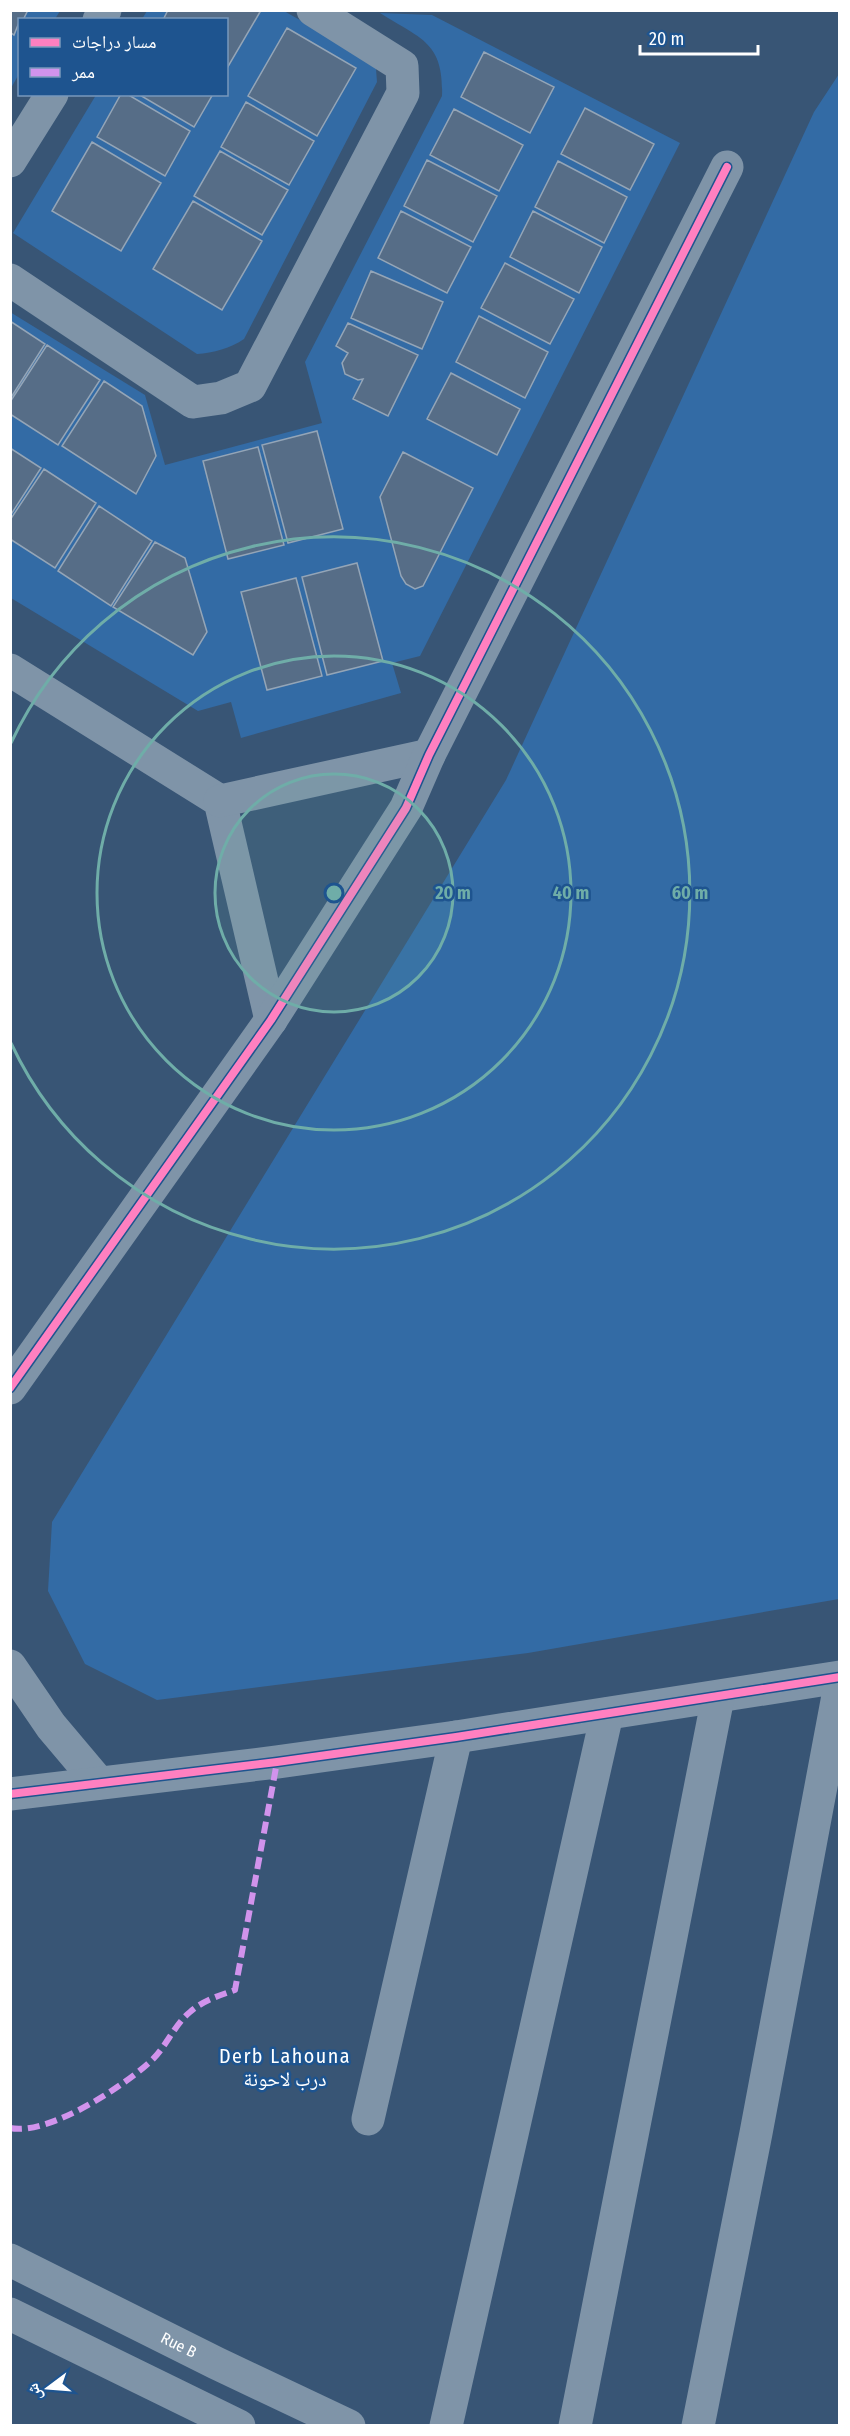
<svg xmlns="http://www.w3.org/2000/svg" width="850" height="2436" font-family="'Fira Sans Condensed','Noto Naskh Arabic',sans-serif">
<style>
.green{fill:#336ba5}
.building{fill:#566d87;stroke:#94a5b7;stroke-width:1.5}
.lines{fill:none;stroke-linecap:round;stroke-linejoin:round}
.minor{stroke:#7f94a8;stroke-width:33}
.quiet{stroke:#d193ec;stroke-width:6;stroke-dasharray:12 6;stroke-linecap:butt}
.cycleway-casing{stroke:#1e548f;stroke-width:11}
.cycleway{stroke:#ff80c0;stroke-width:8}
.ring{fill:none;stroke:#6fada8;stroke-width:3}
.labels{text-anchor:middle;stroke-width:5;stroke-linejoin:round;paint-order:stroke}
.street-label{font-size:16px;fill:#fff;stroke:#1e548f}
.quarter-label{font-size:20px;letter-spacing:1.5px;fill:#fff;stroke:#1e548f}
.centre{fill:#6fada8;stroke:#1e548f;stroke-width:3}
.ring-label{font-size:18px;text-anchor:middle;font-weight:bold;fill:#6fada8;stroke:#1e548f;stroke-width:5;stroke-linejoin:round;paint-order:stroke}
</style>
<rect width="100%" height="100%" fill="#385575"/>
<path class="green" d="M11,11H60L55,19L20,20L19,74L11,88Z
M147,11H284L370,60L376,69L377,82L244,339C231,348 213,353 197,354L13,233L96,95L226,94V20L142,19Z
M380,13L432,15L680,143L420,656L392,663L401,693L241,738L231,702L198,711L11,598L10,312L145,395L165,465L322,423L305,362L442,96C444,42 421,39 380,13Z
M839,74V1599L528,1653L157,1700L85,1664L48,1591L52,1522L506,780L814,112Z"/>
<path class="building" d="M10,10H28L23,20H20L14,35L10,32Z
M168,10H256L260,12L226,70V20H163Z
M287,28L356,68L317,136L248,96Z
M484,52L554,87L530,133L461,97Z
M121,94H127L190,131L165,176L97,137Z
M138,94H213L194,127Z
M246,102L314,141L289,185L221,147Z
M585,108L654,144L630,190L561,154Z
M454,109L523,145L499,191L430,155Z
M92,142L161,183L121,251L52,211Z
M220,151L288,190L262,235L194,196Z
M427,160L497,196L473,242L404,206Z
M558,161L627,197L604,243L535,207Z
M193,201L262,241L222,310L153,269Z
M401,211L471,247L447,293L378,258Z
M533,211L602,247L579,293L510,257Z
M505,263L574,299L550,344L481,308Z
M371,271L443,302L422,349L351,318Z
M479,316L548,352L525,398L456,362Z
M10,321L45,344L10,399Z
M348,323L418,355L388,416L353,399L363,379L358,380L345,374L342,363L348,353L336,346Z
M47,345L100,380L58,445L10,414V402Z
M451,373L520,409L497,455L427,419Z
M104,381L142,406L156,456L136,494L62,446Z
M317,431L343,529L288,543L262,445Z
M258,447L284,545L228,559L203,461Z
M10,448L41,468L10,516Z
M403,452L473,488L423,586L415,589L406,584L401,576L380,497Z
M44,469L96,503L55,568L10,539V520Z
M99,506L152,541L111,606L58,571Z
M155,542L185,558L207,632L193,655L113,607Z
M357,563L383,661L327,675L302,577Z
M296,578L322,676L267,690L241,592Z"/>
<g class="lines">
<g class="minor">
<path d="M99,20L105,10"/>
<path d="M10,161L52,94"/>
<path d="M10,280L193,402L221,398L250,386L403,93L402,66L313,10"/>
<path d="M10,670L220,801L271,1020"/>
<path d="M220,801L429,755"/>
<path d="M10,1388L271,1020L406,808L429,755L727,167"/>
<path d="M10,1666L51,1726L99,1783"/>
<path d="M10,1794L277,1762L456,1737L840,1677"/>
<path d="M368,2119L456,1737"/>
<path id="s1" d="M10,2260L216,2363L349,2426"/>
<path d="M10,2314L239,2426"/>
<path d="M446,2426L607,1714"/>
<path d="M575,2426L718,1697"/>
<path d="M698,2426L756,2133L840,1685"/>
</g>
<path class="quiet" d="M10,2128C49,2136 126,2085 153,2059C167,2045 175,2024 190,2012C204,2000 218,1996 235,1990L277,1762"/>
<defs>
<path id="cycleway" d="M10,1388L271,1020L406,808L429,755L727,167
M10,1794L277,1762L456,1737L840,1677"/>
</defs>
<use href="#cycleway" class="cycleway-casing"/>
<use href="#cycleway" class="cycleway"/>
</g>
<circle cx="334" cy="893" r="119" fill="#6fada8" fill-opacity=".12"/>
<g class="ring">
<circle cx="334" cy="893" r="119"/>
<circle cx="334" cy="893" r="237"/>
<path d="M11 743A356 356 0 1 1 11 1043"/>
</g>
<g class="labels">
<g class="street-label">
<text dy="6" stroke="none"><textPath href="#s1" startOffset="189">Rue B</textPath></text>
</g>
<g class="quarter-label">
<text x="285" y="2063">Derb Lahouna<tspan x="285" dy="23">درب لاحونة</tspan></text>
</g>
</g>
<circle cx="334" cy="893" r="9" class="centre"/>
<g class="ring-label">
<text x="453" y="899">20 m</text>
<text x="571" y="899">40 m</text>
<text x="690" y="899">60 m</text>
</g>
<rect width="850" height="2436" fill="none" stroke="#ffffff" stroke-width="24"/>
<rect x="18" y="18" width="210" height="78" fill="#1e548f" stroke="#7898bc" stroke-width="1.5"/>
<rect x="30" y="38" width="30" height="9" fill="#ff80c0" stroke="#7898bc" stroke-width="1.5"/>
<text x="72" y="48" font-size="18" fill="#ffffff">مسار دراجات</text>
<rect x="30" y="68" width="30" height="9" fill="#d193ec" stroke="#7898bc" stroke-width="1.5"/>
<text x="72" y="78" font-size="18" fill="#ffffff">ممر</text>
<g transform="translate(48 2388) rotate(254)" stroke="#1e548f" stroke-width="4.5" paint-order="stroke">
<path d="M0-4.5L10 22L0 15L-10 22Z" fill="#ffffff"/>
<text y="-9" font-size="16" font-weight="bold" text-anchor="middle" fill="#ffffff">ش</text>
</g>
<path d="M640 45v9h118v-9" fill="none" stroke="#ffffff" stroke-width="3"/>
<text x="649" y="45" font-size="18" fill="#ffffff" stroke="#1e548f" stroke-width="4.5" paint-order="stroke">20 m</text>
</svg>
